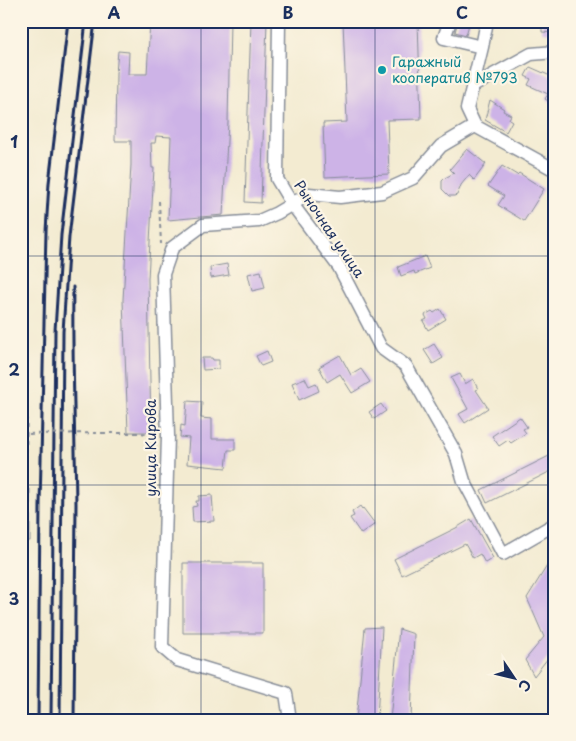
<svg xmlns="http://www.w3.org/2000/svg" width="576" height="741" font-family="'Playpen Sans',sans-serif">
<style>
.building{fill:#cdb3e7}
.lines{fill:none;stroke-linecap:round;stroke-linejoin:round}
.minor-casing{stroke:#878d98;stroke-width:15}
.path{stroke:#878d98;stroke-width:2;stroke-dasharray:4 4;stroke-linecap:butt}
.minor{stroke:#fff;stroke-width:12}
.rail{stroke:#1b2f5e;stroke-width:3}
.path-bridge{stroke:#878d98;stroke-width:2;stroke-dasharray:4 4;stroke-linecap:butt}
.grid{fill:none;stroke:#1b2f5e;stroke-width:1;stroke-opacity:0.55}
.culture-dot{fill:#0f9aa8;stroke:#fcf5e5;stroke-width:2}
.labels{text-anchor:middle;stroke-width:4.5;stroke-linejoin:round;paint-order:stroke}
.culture-label{font-size:14px;fill:#0d838f;stroke:#fcf5e5;text-anchor:start}
.street-label{font-size:14px;fill:#1b2f5e;stroke:#fcf5e5}
.neatline{fill:none;stroke:#1b2f5e;stroke-width:2}
.grid-label{font-size:16px;text-anchor:middle;font-weight:bold;fill:#1b2f5e}
</style>
<rect width="100%" height="100%" fill="#fcf5e5"/>
<filter id="ink" filterUnits="userSpaceOnUse"><feTurbulence type="fractalNoise" baseFrequency=".02" numOctaves="2"/><feDisplacementMap in="SourceGraphic" scale="10" xChannelSelector="R" yChannelSelector="G"/><feConvolveMatrix kernelMatrix="1 2 1 2 8 2 1 2 1" color-interpolation-filters="sRGB"/></filter>
<filter id="wash" filterUnits="userSpaceOnUse"><feTurbulence type="fractalNoise" baseFrequency=".0096" numOctaves="4" result="noise"/><feDisplacementMap in="SourceGraphic" scale="20" xChannelSelector="R" yChannelSelector="G"/><feGaussianBlur stdDeviation="1.12" result="paint"/><feColorMatrix in="noise" values="0 0 0 0 0 0 0 0 0 0 0 0 0 0 0 0 0 1.4 0 .05"/><feComposite in="paint" operator="in"/></filter>
<g filter="url(#wash)">
<rect width="100%" height="100%" fill="#f3ebd1"/>
<g id="blocks">
<path class="building" d="M150,21H230L228,122L223,215L168,220L171,137L156,136L155,143H151L152,168H154L148,279L151,432H128L123,300L131,165V141H115L116,73L118,51L129,52L128,74H147Z
M251,21H267L261,203L245,202Z
M343,21H418L421,119L387,120L389,174L325,177L323,123L347,122Z
M458,21H470L466,35L455,32Z
M545,21H555V33L542,32V22L545,23Z
M530,67L555,78V105L545,99L548,94L528,85L531,79L525,76Z
M490,100L504,109L503,111L511,115L509,119L512,121L506,132L485,120Z
M467,149L486,164L474,180L469,175L461,185L460,188L457,195L454,196H449L442,189V181L445,178L454,173L450,169Z
M502,166L517,175L519,173L544,189L524,221L498,205L504,196L488,186Z
M425,256L430,268L415,274L414,271L401,276L398,267Z
M227,264L229,275L211,278L210,267Z
M261,271L265,288L252,291L248,274Z
M440,309L446,319L428,330L423,321L427,319L425,315L432,311L434,313Z
M434,344L443,358L433,364L424,350Z
M267,351L271,362L261,366L256,356Z
M340,355L351,375L361,369L370,382L352,393L340,374L327,382L319,367Z
M202,358H212L213,360H219V369L203,370Z
M460,374L465,384L473,379L478,389L476,390L488,408L465,423L459,414L468,409L451,378Z
M305,378L309,386L316,383L319,391L299,400L292,383Z
M187,401L202,402L201,418L212,419V439H235V450H228L226,468L187,464L189,438L180,437L181,425L185,426Z
M381,404L386,411L374,419L369,412Z
M520,417L527,427L523,429L526,433L511,443L508,440L499,446L492,436Z
M555,453V469L487,503L481,490Z
M21,489H30V541H21Z
M212,495L214,521L193,522L192,507L197,506L196,501H199V496Z
M360,506L362,509L363,508L375,524L361,534L350,518L354,516L352,512Z
M471,519L493,558L485,563L480,554L473,558L465,544L402,575L394,559L456,528Z
M555,553V649L534,676L525,660L544,637L527,598Z
M183,563H263V633H183Z
M382,627L377,720H356L365,628Z
M399,629L414,634L411,720H390Z"/>
</g>
</g>
<g filter="url(#ink)">
<use href="#blocks" fill-opacity="0" stroke="#878d98" stroke-width="1"/>
<g class="lines">
<defs>
<path id="minor" d="M279,21L277,179L292,204L339,267L381,348L406,366L456,454L464,481L503,554L555,524
M450,21L444,38L482,47
M487,21L482,47L467,109L475,126L555,170
M473,86L531,54L555,52
M290,720L286,693L177,660L162,647L168,436L163,274L172,248L203,225L259,221L277,213L309,194L340,197L382,192L413,178L441,146L475,126"/>
</defs>
<use href="#minor" class="minor-casing"/>
<path class="path" d="M159,201L161,244
M102,433H140L157,435
M26,460L27,405"/>
<use href="#minor" class="minor"/>
<path class="rail" d="M21,265L23,251
M73,287C72,359 75,431 76,504C76,576 74,648 74,720
M38,720L40,506L46,231L49,183L68,21
M51,720L55,331L61,235L86,21
M60,720L63,332L69,237L95,21"/>
<path class="path-bridge" d="M21,434L102,433"/>
</g>
</g>
<path class="grid" d="M201,21V720M375,21V720M21,256H555M21,485H555"/>
<circle class="culture-dot" cx="382" cy="70" r="5"/>
<g class="labels">
<g class="culture-label">
<text x="392" y="67">Гаражный<tspan x="392" dy="16">кооператив №793</tspan></text>
</g>
<g class="street-label">
<text transform="translate(329 229) rotate(56)" y="5">Рыночная улица</text>
<text transform="translate(151 448) rotate(-90)" y="5">улица Кирова</text>
</g>
</g>
<rect width="576" height="741" fill="none" stroke="#fcf5e5" stroke-width="55"/>
<g transform="translate(514 678) rotate(125)" stroke="#fcf5e5" stroke-width="4" paint-order="stroke">
<path d="M0-4L9 19L0 12L-9 19Z" fill="#1b2f5e"/>
<text y="-8" font-size="14" font-weight="bold" text-anchor="middle" fill="#1b2f5e">С</text>
</g>
<rect x="28" y="28" width="520" height="686" class="neatline"/>
<g class="grid-label">
<text x="114" y="19">A</text>
<text x="288" y="19">B</text>
<text x="462" y="19">C</text>
<text x="14" y="148">1</text>
<text x="14" y="376">2</text>
<text x="14" y="605">3</text>
</g>
</svg>
